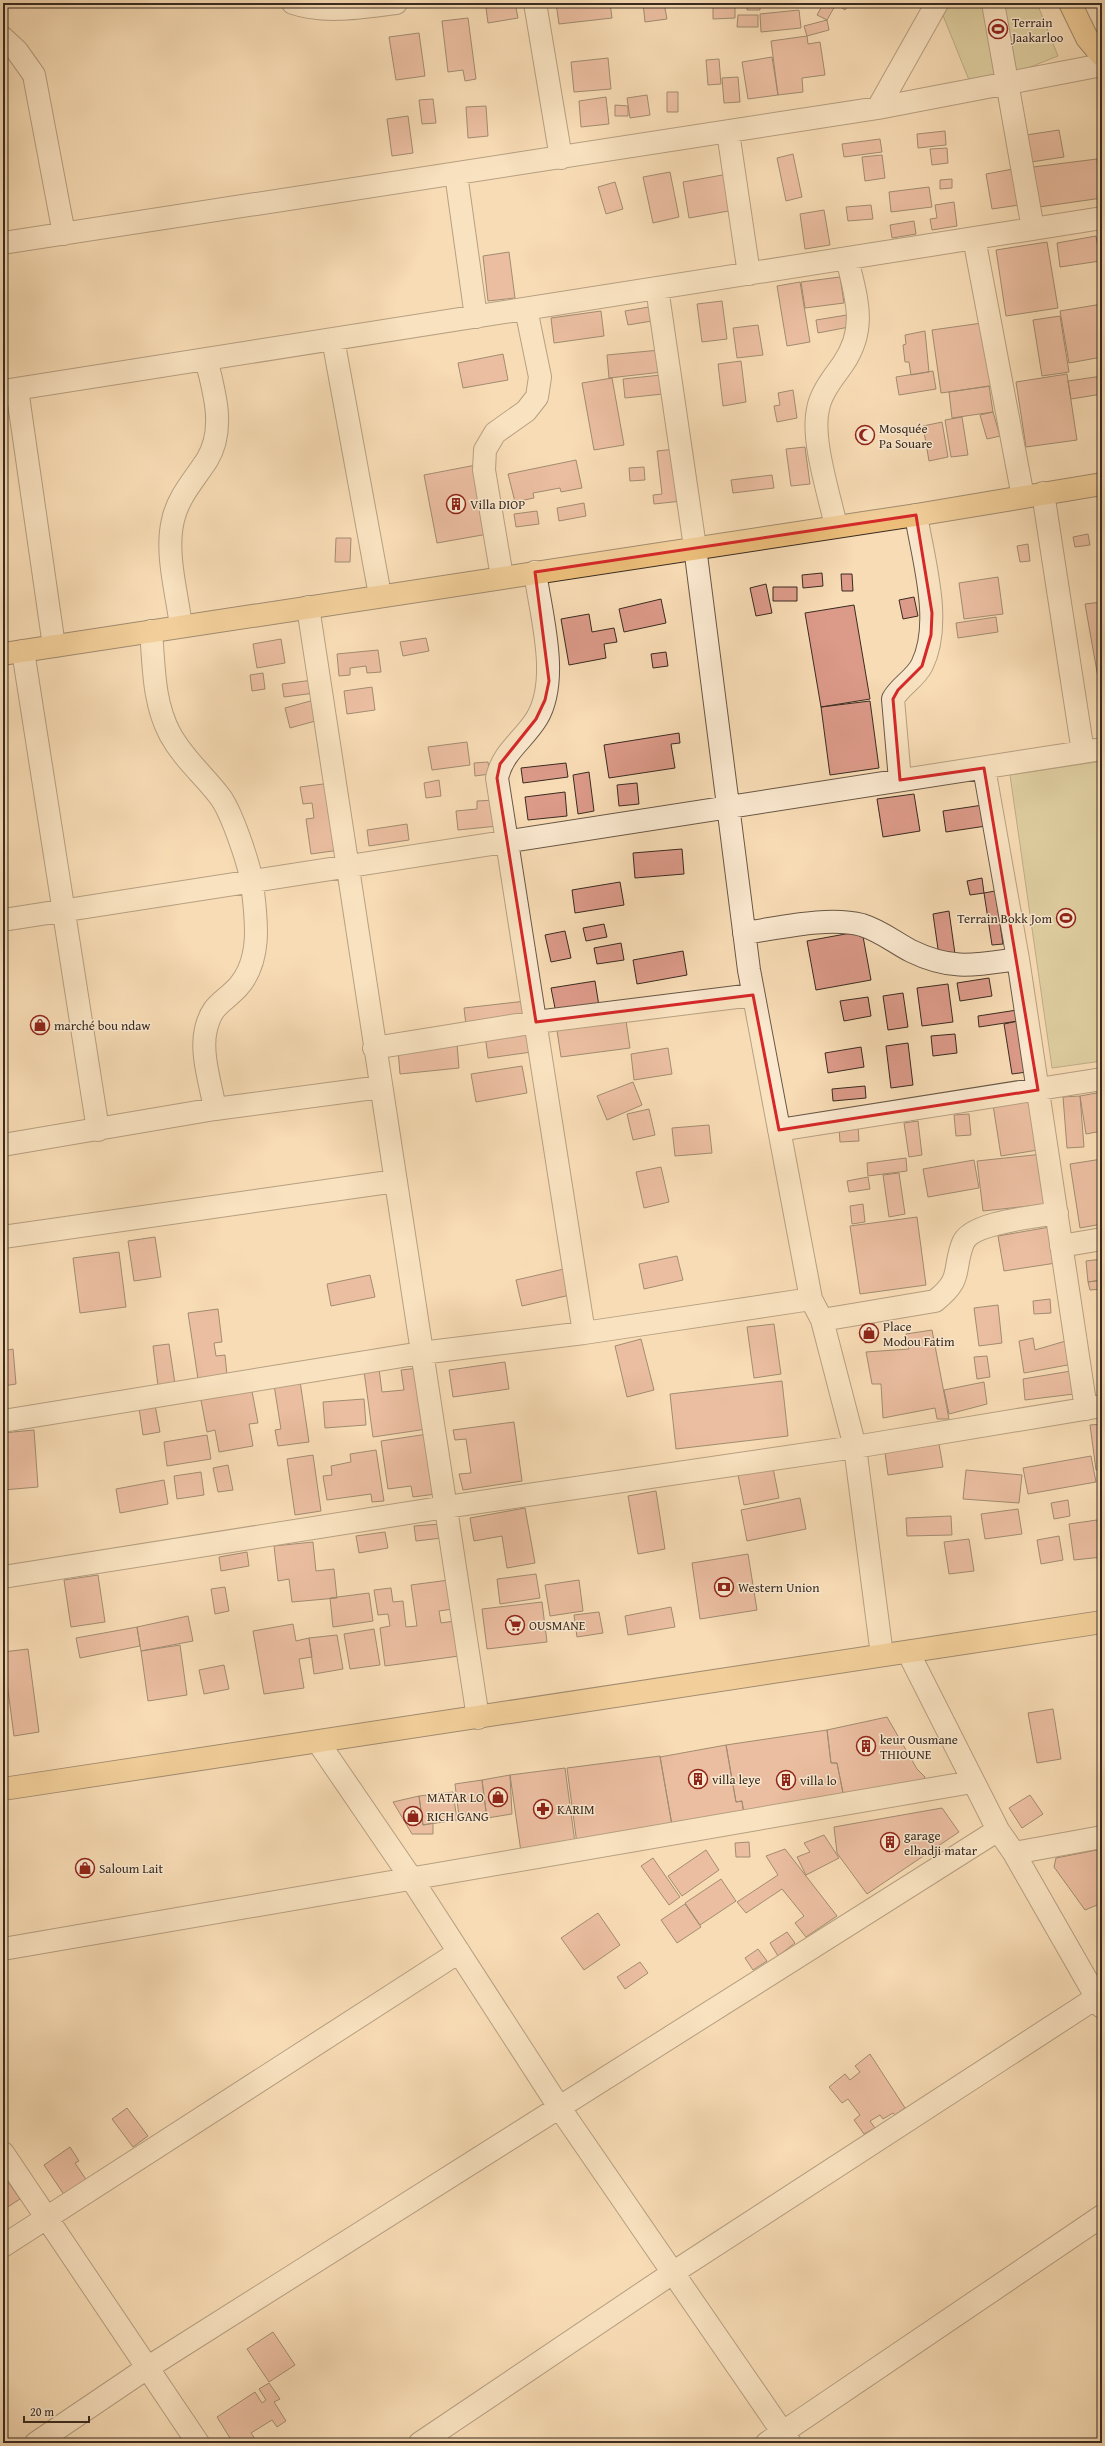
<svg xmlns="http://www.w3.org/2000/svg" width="1105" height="2446" font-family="'Gentium Book Plus',serif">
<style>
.green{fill:#c2bf8b;stroke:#7e7556}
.building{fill:#dc9a89;stroke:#392b20}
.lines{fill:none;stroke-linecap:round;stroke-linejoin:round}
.minor-casing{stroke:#695745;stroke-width:24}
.major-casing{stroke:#392b20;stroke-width:24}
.highway-casing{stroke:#392b20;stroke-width:24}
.minor{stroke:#fae8cf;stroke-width:22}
.major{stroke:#ecbe7a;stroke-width:22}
.highway{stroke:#ecbe7a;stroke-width:22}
.marked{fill:none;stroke:#d62828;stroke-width:3;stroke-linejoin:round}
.labels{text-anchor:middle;stroke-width:3;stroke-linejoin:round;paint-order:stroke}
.poi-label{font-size:13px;fill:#392b20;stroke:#fae8cf;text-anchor:start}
</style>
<rect width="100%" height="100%" fill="#f8dcb5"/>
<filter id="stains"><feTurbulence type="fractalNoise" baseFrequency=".005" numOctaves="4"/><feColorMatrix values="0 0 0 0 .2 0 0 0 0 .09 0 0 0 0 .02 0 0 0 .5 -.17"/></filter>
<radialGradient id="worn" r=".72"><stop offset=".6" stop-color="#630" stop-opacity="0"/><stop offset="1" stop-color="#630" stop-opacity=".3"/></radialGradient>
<path class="green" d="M938,3H1037L1058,56L973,90Z
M1102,761V1061L1052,1068L1010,775Z"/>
<path class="building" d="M515,3L518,18L488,23L486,8Z
M556,3H610L612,18L559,24Z
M643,3H664L667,19L645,22Z
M747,3H760V10H747Z
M818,3H850L845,10L836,4L827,20L817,15L822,6Z
M713,4H735V18L713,19Z
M799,10L801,28L761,32L760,14Z
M738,15H758V27H737Z
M468,18L476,79L465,81L463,70L448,72L442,21Z
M827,20L829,30L807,36L804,26Z
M419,33L425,76L396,80L389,37Z
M807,36L808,44L820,42L825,75L802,78L803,92L778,95L771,41Z
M772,57L778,95L748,99L742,62Z
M608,58L611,89L574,92L571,62Z
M719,59L721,84L708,85L706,60Z
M738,77L740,102L724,103L722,78Z
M667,92H678V112H667Z
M647,95L650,115L630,118L627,98Z
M606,97L609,124L581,127L579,101Z
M433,99L436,123L422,124L419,100Z
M615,105L628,106V116H615Z
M486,106L488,136L468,138L466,107Z
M408,116L413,153L392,156L387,119Z
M1059,130L1064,157L1031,162L1026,135Z
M945,131L946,145L918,148L917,134Z
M880,139L882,152L844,157L842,144Z
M947,148L948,163L932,165L930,149Z
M793,154L802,197L786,201L777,158Z
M882,155L885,178L865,181L862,157Z
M1097,159L1102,198L1039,207L1033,167Z
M1013,169L1019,205L992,209L986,174Z
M670,172L679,217L653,223L643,177Z
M728,174L734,210L689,218L683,182Z
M952,179V188L940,189V180Z
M615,182L623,209L606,214L598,187Z
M929,187L932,207L891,212L889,192Z
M954,202L957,226L932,230L930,219L937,218L935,205Z
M871,205L873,219L848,221L846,207Z
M824,210L830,245L805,249L800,214Z
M914,221L916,234L892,238L890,225Z
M1096,236L1100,261L1060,267L1057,243Z
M1047,242L1058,308L1006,316L996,250Z
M509,252L515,298L488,301L483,256Z
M840,277L844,303L805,308L801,282Z
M800,282L810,342L787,346L777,286Z
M722,301L727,339L702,342L697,304Z
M1102,304V357L1069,363L1060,311Z
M649,307L652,321L628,325L625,311Z
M601,311L604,336L554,343L551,318Z
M847,315L849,327L818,333L816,320Z
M1060,316L1069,372L1042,376L1033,320Z
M982,323L991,386L941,393L932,330Z
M758,325L763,355L737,358L733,328Z
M925,331L929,372L911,375L909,362H905L903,345L906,344L905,335Z
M660,350L662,372L609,378L607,355Z
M503,354L508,380L463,388L458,363Z
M741,361L746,402L723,406L718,364Z
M933,371L936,389L899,395L896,377Z
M1067,374L1077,440L1026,447L1016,382Z
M661,375L663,394L625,398L623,379Z
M1102,376V394L1071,399L1068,381Z
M612,378L624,445L594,450L582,383Z
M989,386L993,412L952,418L949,392Z
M793,390L797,418L777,422L774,406L780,405L778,393Z
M993,412L1000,436L987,439L980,415Z
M962,417L968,455L951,457L945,420Z
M942,422L948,457L929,461L923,426Z
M805,447L810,484L791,486L786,449Z
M676,449L682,501L654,504L653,495L662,494L657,451Z
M576,460L582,488L561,492L560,488L533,493L534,498L515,502L508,474Z
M476,465L488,534L437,543L424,475Z
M644,467L645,480L630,481L629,468Z
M772,475L774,488L733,493L731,480Z
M584,503L586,516L559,521L557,508Z
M537,511L539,524L516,527L514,514Z
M1088,534L1090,545L1075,547L1073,537Z
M336,538H351L350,562H335Z
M1028,544L1030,561L1020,562L1017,546Z
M822,573L823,586L803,588L802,575Z
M841,574H852L853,591H842Z
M998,577L1003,614L964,619L959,583Z
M766,584L772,613L756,616L750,588Z
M773,587H797V601H773Z
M914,597L918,616L903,619L899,600Z
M661,599L666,623L624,632L619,609Z
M1102,602V700L1085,604Z
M854,605L870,699L821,707L805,613Z
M589,614L592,632L614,628L617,642L604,644L606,658L569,665L561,619Z
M996,617L998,632L958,638L956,623Z
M426,638L429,651L403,656L400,642Z
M281,639L285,663L257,668L253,644Z
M378,650L381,672L367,673L366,666L350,668V675L339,676L337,654Z
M666,652L668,666L653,668L651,654Z
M263,673L265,689L252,691L250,675Z
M313,680L315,693L284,697L282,684Z
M372,687L375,710L347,714L344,691Z
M314,700L319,720L290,728L285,708Z
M870,701L879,768L830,775L821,707Z
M679,733L680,743L671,744L675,768L609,778L604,745Z
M467,742L470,765L432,770L428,747Z
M488,762L490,774L475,776L474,763Z
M566,763L568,777L523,783L521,768Z
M589,772L594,811L578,814L573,775Z
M439,780L441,796L426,798L424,783Z
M331,783L340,850L311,854L306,819L314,818L312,803L303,804L300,787Z
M637,783L639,804L619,806L617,785Z
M565,792L567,816L528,820L525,797Z
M914,794L920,831L883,837L877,799Z
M495,800L498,826L458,830L456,811L477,809V801Z
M983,805L986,826L946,832L943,811Z
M407,824L409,840L369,846L367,830Z
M682,849L684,874L635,878L633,853Z
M982,878L984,893L970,895L967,881Z
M620,882L624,905L575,913L572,890Z
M995,891L1003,944L992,945L984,893Z
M949,911L955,954L939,956L933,914Z
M604,924L607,937L586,941L583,928Z
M565,931L571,958L551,962L545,935Z
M862,931L871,980L816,990L807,941Z
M621,943L624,960L597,964L594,948Z
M683,951L687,975L637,984L633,960Z
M989,978L992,996L960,1001L957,983Z
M595,981L599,1006L556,1013L551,988Z
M948,984L953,1022L922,1026L917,988Z
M903,993L908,1027L888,1030L883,996Z
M868,997L871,1016L844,1021L840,1001Z
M526,1001L528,1017L466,1025L464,1008Z
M1017,1010L1018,1021L979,1027L978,1016Z
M625,1014L630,1048L561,1057L556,1024Z
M1018,1021L1027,1072L1012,1074L1004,1024Z
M530,1030L532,1052L488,1058L485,1035Z
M955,1034L957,1053L933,1056L931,1036Z
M908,1043L913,1085L891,1088L886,1046Z
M457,1044L459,1068L400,1074L398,1050Z
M861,1047L864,1067L828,1073L825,1053Z
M668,1048L672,1074L634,1080L631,1054Z
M522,1066L527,1093L476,1102L471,1074Z
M633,1082L642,1105L607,1120L597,1096Z
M865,1086L866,1098L833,1101L832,1089Z
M1102,1092V1131L1086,1134L1080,1096Z
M1080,1096L1084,1147L1067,1148L1063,1097Z
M1031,1100L1038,1150L1001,1156L993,1105Z
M649,1109L655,1135L633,1140L627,1114Z
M969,1114L971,1135L956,1136L954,1115Z
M918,1121L922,1155L909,1157L904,1123Z
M709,1125L712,1153L675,1156L672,1128Z
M858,1126L859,1141L840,1142L839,1128Z
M1043,1154L1048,1204L983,1211L977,1161Z
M906,1158L907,1171L868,1176L867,1163Z
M1102,1159V1224L1080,1228L1070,1164Z
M974,1160L979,1188L928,1197L923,1169Z
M661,1167L669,1202L644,1208L636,1172Z
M899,1173L905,1214L889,1217L883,1175Z
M868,1177L870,1189L849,1192L847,1181Z
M863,1204L865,1222L852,1224L850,1206Z
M917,1217L926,1285L860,1294L850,1226Z
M1050,1227L1056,1263L1004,1271L998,1236Z
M155,1237L161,1277L134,1281L128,1241Z
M119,1252L126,1307L80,1313L73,1258Z
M677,1256L683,1280L644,1289L639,1264Z
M1102,1259V1280L1088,1282L1086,1261Z
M564,1269L570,1295L522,1306L516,1280Z
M370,1275L375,1297L331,1306L327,1284Z
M1102,1280V1289L1090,1290L1088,1282Z
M1050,1299L1051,1313L1034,1314L1033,1301Z
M998,1305L1002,1343L979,1346L974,1308Z
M218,1309L222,1342L214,1343L216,1356L225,1355L227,1375L198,1379L188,1313Z
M874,1323L876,1341L865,1343L863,1325Z
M774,1324L781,1374L754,1378L747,1327Z
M932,1330L949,1419H937L935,1408L883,1418L881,1384H872L866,1352L909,1349L906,1334Z
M1033,1338L1035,1350L1069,1340L1073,1364L1024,1373L1019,1341Z
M641,1339L654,1390L627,1397L615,1346Z
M169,1344L175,1384L158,1386L153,1346Z
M13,1349L16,1384L3,1386V1351Z
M987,1356L990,1377L977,1379L974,1357Z
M505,1362L509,1389L453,1397L449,1370Z
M419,1368L427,1429L373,1437L364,1371L379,1369L382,1392L404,1390L401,1370Z
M1071,1371L1074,1394L1025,1400L1023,1379Z
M300,1381L309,1442L278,1446L275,1430L281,1429L274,1385Z
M782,1381L788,1436L676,1449L670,1394Z
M984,1382L987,1404L949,1414L944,1390Z
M251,1386L258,1423L249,1424L253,1446L219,1452L215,1430L207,1432L200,1395Z
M364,1399L366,1425L325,1428L323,1402Z
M155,1405L160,1432L143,1435L139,1408Z
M514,1422L522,1481L463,1490L459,1474L471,1473L466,1439L455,1440L453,1430Z
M1102,1424V1469L1096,1470L1090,1425Z
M34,1430L38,1487L3,1490V1433Z
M428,1434L436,1494L413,1497L411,1486L388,1489L381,1441Z
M207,1435L211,1459L167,1466L164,1442Z
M939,1444L943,1467L888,1475L885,1453Z
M376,1450L384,1501L372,1502L371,1494L327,1500L323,1476L332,1475L331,1466L351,1462L350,1454Z
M313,1455L321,1511L295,1515L287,1459Z
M1091,1456L1096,1482L1028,1494L1023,1468Z
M228,1465L233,1490L218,1492L213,1468Z
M773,1468L779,1498L744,1505L738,1475Z
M966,1470L1022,1475L1019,1503L963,1499Z
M201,1472L204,1495L177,1499L174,1476Z
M164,1480L168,1504L120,1513L116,1489Z
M656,1491L665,1549L638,1554L628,1496Z
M800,1498L806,1529L747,1541L741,1510Z
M1068,1500L1070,1516L1054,1519L1051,1503Z
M525,1508L535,1563L507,1568L502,1536L474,1541L470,1518Z
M1018,1509L1022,1534L985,1539L981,1514Z
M951,1516L952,1535L907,1536L906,1518Z
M1097,1520L1102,1557L1074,1560L1069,1524Z
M441,1524L442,1538L416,1541L414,1526Z
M385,1532L388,1548L359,1553L356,1536Z
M1059,1536L1063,1560L1041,1564L1037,1540Z
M969,1539L974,1571L949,1574L944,1542Z
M313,1542L316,1571L334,1569L337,1598L292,1602L289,1579L278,1581L274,1546Z
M247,1552L249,1566L221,1571L219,1557Z
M748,1554L757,1610L700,1619L692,1563Z
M536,1574L540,1598L500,1604L497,1579Z
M98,1575L105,1622L71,1627L64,1580Z
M449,1580L453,1609L439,1611L441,1623L455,1621L459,1656L385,1666L380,1628L390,1626L388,1614L378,1615L374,1590L391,1588L393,1602L403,1601L406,1627L417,1626L411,1585Z
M579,1580L583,1611L550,1616L545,1585Z
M225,1587L229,1611L215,1614L211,1589Z
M369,1593L373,1621L333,1627L330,1598Z
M542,1602L547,1642L487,1649L482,1609Z
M671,1607L675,1627L628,1635L625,1616Z
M599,1612L603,1633L577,1637L574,1615Z
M188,1616L193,1641L141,1651L137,1627Z
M293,1624L296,1641L309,1638L312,1657L299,1659L304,1688L264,1694L253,1631Z
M137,1627L140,1646L80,1658L76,1638Z
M374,1629L380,1665L350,1669L344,1634Z
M337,1635L343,1669L314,1674L309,1638Z
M180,1645L187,1695L148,1701L141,1651Z
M28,1649L39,1732L14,1736L3,1652Z
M224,1665L229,1689L204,1694L199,1670Z
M1102,1677V1693L1100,1678Z
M1053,1709L1061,1759L1037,1763L1028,1713Z
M887,1717L917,1769L925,1777L919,1786L844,1798L837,1763H831L827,1730Z
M827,1730L831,1763H837L844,1798L744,1815L742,1801L736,1802L726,1745Z
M726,1745L736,1802L742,1801L744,1815L673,1831L660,1757Z
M660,1756L673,1831L577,1844L567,1768Z
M565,1768L575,1843L521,1852L510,1775Z
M510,1775L512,1814L487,1818L482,1780Z
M482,1780L486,1812L459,1816L455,1784Z
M453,1792L457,1820L423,1825L419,1796Z
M1030,1795L1043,1814L1022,1828L1009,1808Z
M419,1796L423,1825L433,1823V1834H412L393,1802Z
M942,1808L959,1832L867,1894L837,1853L834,1827Z
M824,1835L839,1858L806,1875L797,1857L810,1852L804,1843Z
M749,1842L750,1857H736L735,1843Z
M785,1849L837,1916L806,1937L795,1923L804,1916L782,1889L746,1913L737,1902L778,1875L766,1856Z
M1102,1849V1903L1085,1910L1054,1867L1056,1858Z
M706,1850L719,1870L682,1896L668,1876Z
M653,1858L680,1897L669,1905L641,1866Z
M721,1879L736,1901L700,1925L685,1903Z
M685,1904L701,1927L677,1943L661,1920Z
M598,1913L620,1945L584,1970L561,1938Z
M787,1932L795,1943L778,1956L770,1943Z
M758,1949L767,1961L753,1970L745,1958Z
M640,1962L648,1973L625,1989L617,1977Z
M870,2054L905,2108L895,2115L893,2113L883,2119L880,2115L870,2121L875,2128L864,2134L854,2120L860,2115L848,2099L842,2103L829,2087L845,2074L850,2080L860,2072L855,2066Z
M127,2108L148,2136L133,2147L112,2119Z
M70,2147L79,2161L75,2163L87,2181L65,2196L44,2165Z
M3,2175L20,2199L3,2210Z
M273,2332L295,2365L269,2382L247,2349Z
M269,2383L280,2399L274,2402L286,2421L277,2427L272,2420L251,2433L258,2443H233L217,2417L255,2392L262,2403L266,2400L259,2389Z"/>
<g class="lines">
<defs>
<path id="minor" d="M293,3C325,14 363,7 396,3
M535,3L561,158
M993,3L1033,229
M3,38L17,51L34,75L64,234
M878,108L937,3
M728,132L749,274
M456,174L476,317
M974,238L1023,497
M3,243L878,108L1102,65
M657,288L695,547L749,970L811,1299L822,1320L855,1447L882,1655
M333,339L380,595
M17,389L54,646
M3,391L1102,218
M1043,493L1083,752
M836,526C829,494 811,439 818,409C821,392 834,377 843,364C868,327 856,298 847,258
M535,572C541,615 560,679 537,718C523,741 503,751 497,778L584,1333
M502,577L484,470L485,450L495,433L526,411L537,397L540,377L526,309
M308,607L478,1718
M181,626C177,593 165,553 173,520C178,497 194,480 207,460C226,429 214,391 206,359
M151,631C154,666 153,702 170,734C184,760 205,776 221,798C232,814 249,863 252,883C256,917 263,959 238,987C222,1004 212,1004 206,1029C200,1053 211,1085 215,1109
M23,651L98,1130
M984,768L1018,959L1086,1409
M900,780L893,699C900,686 915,679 922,665C943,623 923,559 916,515
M3,920L1102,749
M744,933C780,928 828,916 862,925C881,931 894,942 911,951C952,971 975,965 1018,959
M374,1048L536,1022L753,995
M779,1130L1102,1079
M3,1145L215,1109L381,1087
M3,1237L396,1181
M1061,1246L1102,1239
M822,1320L935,1301C964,1278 952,1271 963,1243C971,1222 1036,1217 1057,1213
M3,1421L421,1353L584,1333L811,1299
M3,1577L446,1507L855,1447L1102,1406
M908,1652L998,1830L1014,1853L1102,2007
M318,1742L411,1878L559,2107L790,2443
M1014,1853L1102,1837
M3,1949L972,1782
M3,2153L198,2443
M3,2246L459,1952
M36,2443L147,2368L998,1830
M420,2443L674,2272L1102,1994
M767,2443L1102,2216"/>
<path id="major" d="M1070,3L1087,38L1102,56
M3,654L916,515L1102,484"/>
<path id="highway" d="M3,1789L1102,1622"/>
</defs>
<use href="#minor" class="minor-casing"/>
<use href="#major" class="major-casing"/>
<use href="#highway" class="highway-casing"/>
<use href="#minor" class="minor"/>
<use href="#major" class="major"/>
<use href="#highway" class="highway"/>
</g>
<path d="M0 0H1105V2446H0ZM916,515L932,613L931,635L922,666L898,690L893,699L900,780L984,768L1038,1090L779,1130L753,995L536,1022L497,778L500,764L536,719L545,700L549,681L535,572Z" fill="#f8dcb5" fill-opacity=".55" fill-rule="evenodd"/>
<path class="marked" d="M916,515L932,613L931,635L922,666L898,690L893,699L900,780L984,768L1038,1090L779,1130L753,995L536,1022L497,778L500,764L536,719L545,700L549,681L535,572Z"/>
<defs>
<symbol id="stadium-ring" viewBox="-11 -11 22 22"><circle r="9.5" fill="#fae8cf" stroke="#8f2418" stroke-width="1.5"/><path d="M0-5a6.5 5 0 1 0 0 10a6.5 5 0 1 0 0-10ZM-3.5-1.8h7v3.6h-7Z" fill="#8f2418"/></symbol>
<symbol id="mosque-ring" viewBox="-11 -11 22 22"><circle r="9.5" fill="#fae8cf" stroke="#8f2418" stroke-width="1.5"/><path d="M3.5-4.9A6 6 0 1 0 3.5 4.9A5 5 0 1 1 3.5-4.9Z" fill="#8f2418"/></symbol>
<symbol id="building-ring" viewBox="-11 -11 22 22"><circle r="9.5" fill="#fae8cf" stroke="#8f2418" stroke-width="1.5"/><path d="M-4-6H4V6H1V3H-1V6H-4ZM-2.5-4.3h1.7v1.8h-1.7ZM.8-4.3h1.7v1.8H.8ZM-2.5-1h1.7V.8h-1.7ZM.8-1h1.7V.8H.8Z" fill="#8f2418"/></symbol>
<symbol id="shop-ring" viewBox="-11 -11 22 22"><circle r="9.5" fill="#fae8cf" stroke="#8f2418" stroke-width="1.5"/><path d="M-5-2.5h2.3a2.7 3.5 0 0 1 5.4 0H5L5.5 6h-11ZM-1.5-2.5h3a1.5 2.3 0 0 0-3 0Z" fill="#8f2418"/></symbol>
<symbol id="bank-ring" viewBox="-11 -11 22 22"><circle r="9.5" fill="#fae8cf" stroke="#8f2418" stroke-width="1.5"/><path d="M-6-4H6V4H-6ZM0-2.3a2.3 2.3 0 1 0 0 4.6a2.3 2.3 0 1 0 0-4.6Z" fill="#8f2418"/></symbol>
<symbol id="supermarket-ring" viewBox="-11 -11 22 22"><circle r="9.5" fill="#fae8cf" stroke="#8f2418" stroke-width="1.5"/><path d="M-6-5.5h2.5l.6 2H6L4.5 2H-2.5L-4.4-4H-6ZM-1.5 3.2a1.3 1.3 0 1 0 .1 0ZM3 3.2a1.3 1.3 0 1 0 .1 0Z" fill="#8f2418"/></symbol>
<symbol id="pharmacy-ring" viewBox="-11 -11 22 22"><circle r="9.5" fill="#fae8cf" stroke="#8f2418" stroke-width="1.5"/><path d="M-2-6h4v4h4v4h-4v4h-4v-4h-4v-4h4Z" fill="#8f2418"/></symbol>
</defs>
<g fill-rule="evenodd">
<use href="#stadium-ring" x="987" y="18" width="22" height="22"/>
<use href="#mosque-ring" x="854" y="424" width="22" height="22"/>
<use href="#building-ring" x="445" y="493" width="22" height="22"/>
<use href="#stadium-ring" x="1055" y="907" width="22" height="22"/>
<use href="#shop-ring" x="29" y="1014" width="22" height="22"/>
<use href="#shop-ring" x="858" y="1322" width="22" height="22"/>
<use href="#bank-ring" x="713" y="1576" width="22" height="22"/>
<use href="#supermarket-ring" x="504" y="1614" width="22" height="22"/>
<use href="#building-ring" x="855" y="1735" width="22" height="22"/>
<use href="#building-ring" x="687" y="1768" width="22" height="22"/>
<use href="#building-ring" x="775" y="1769" width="22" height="22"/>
<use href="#shop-ring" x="487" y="1786" width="22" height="22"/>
<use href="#pharmacy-ring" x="532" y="1798" width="22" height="22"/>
<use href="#shop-ring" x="402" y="1805" width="22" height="22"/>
<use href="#building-ring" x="879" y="1831" width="22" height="22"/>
<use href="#shop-ring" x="74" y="1857" width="22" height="22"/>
</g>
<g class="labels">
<g class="poi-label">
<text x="1012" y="27">Terrain<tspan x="1012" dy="15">Jaakarloo</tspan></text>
<text x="879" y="433">Mosquée<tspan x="879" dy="15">Pa Souare</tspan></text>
<text x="470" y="509">Villa DIOP</text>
<text x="1052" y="923" text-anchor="end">Terrain Bokk Jom</text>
<text x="54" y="1030">marché bou ndaw</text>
<text x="883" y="1331">Place<tspan x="883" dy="15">Modou Fatim</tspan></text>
<text x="738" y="1592">Western Union</text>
<text x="529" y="1630">OUSMANE</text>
<text x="880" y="1744">keur Ousmane<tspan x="880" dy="15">THIOUNE</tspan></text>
<text x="712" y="1784">villa leye</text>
<text x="800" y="1785">villa lo</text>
<text x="484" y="1802" text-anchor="end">MATAR LO</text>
<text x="557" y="1814">KARIM</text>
<text x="427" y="1821">RICH GANG</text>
<text x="904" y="1840">garage<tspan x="904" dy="15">elhadji matar</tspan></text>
<text x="99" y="1873">Saloum Lait</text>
</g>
</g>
<rect width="1105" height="2446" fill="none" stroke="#f8dcb5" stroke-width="16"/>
<rect x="4" y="4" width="1097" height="2438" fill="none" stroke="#392b20" stroke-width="2"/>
<rect x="8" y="8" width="1089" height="2430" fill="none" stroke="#392b20"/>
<path d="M24 2416v6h65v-6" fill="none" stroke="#392b20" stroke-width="2"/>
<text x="30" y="2416" font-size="12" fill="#392b20" stroke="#fae8cf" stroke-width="3" paint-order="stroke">20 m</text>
<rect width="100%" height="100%" filter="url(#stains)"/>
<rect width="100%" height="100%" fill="url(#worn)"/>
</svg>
